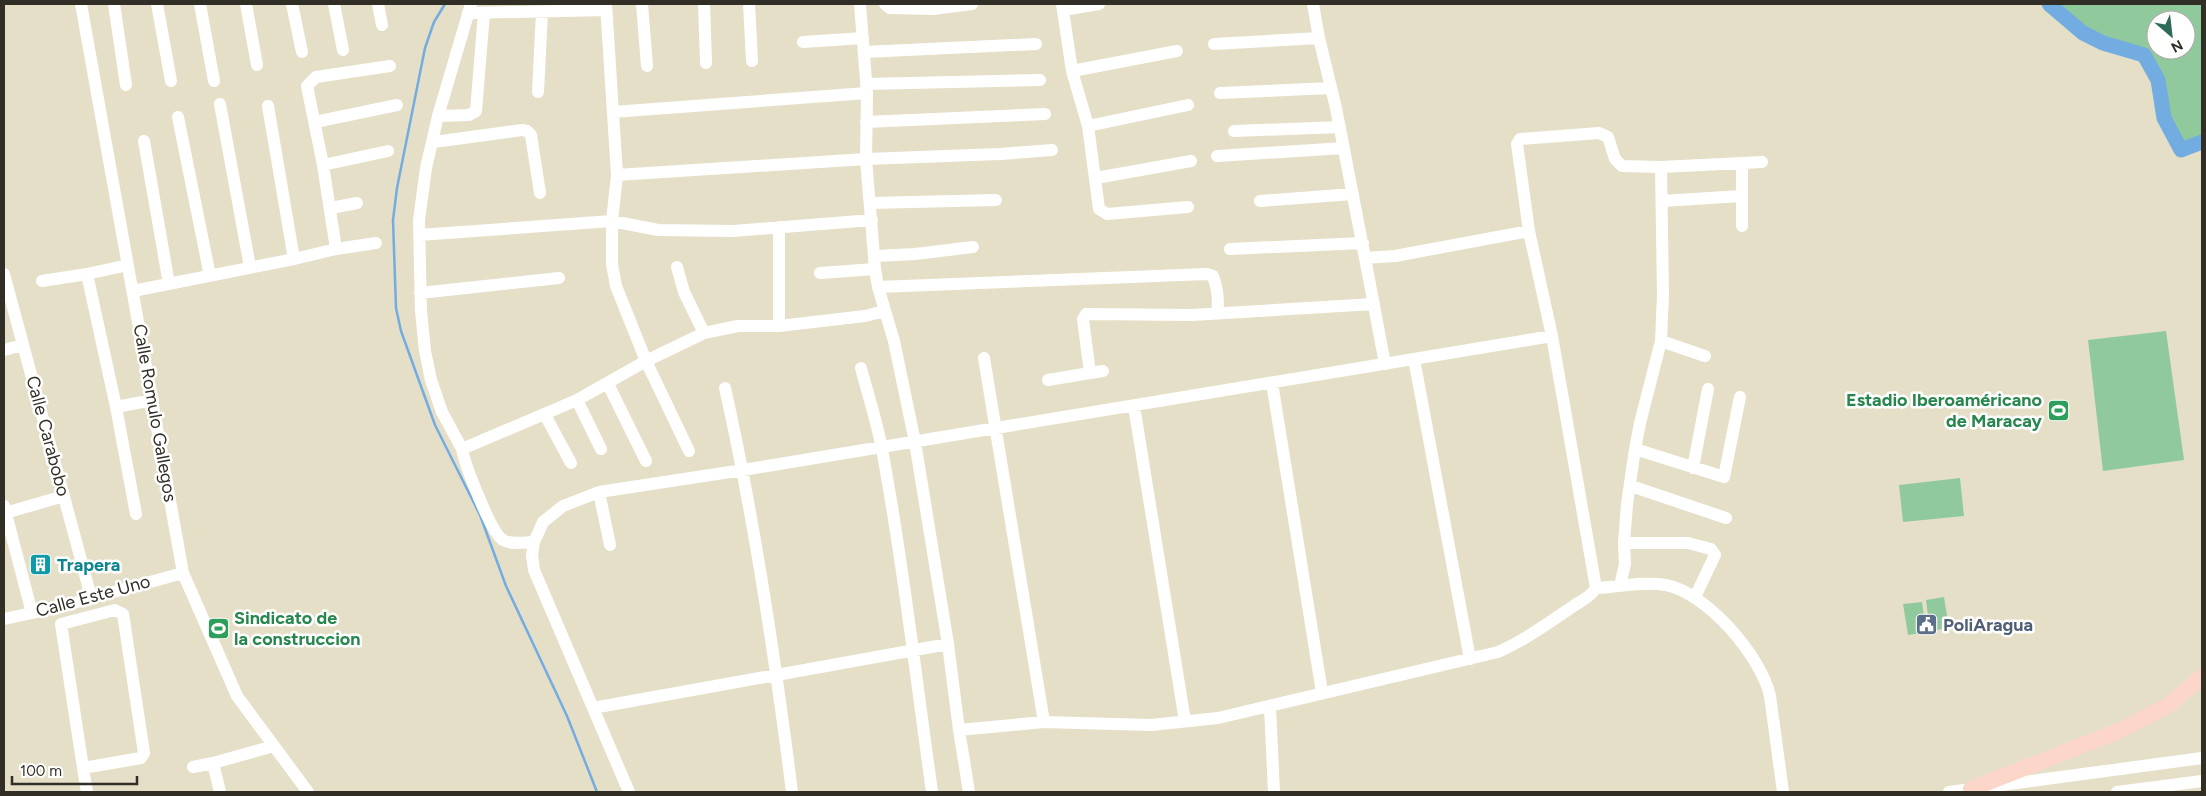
<svg xmlns="http://www.w3.org/2000/svg" width="2206" height="796" font-family="Figtree,sans-serif">
<style>
.green{fill:#90ca9c;fill-rule:evenodd}
.lines{fill:none;stroke-linecap:round;stroke-linejoin:round}
.stream{stroke:#73ace0;stroke-width:2.5}
.river{stroke:#73ace0;stroke-width:15}
.minor{stroke:#fff;stroke-width:12}
.major{stroke:#fbd6c9;stroke-width:16}
.labels{text-anchor:middle;stroke-width:5;stroke-linejoin:round;paint-order:stroke}
.leisure-label{font-size:18px;font-weight:bold;fill:#27864d;stroke:#fff;text-anchor:end}
.street-label{font-size:18px;fill:#312e25;stroke:#fff}
.culture-label{font-size:18px;font-weight:bold;fill:#0d838f;stroke:#fff;text-anchor:start}
.service-label{font-size:18px;font-weight:bold;fill:#4e5e75;stroke:#fff;text-anchor:start}
</style>
<rect width="100%" height="100%" fill="#e5dfc8"/>
<path class="green" d="M2049,4H2202V142L2181,150L2164,118L2158,80L2144,55L2103,43L2083,33ZM2156,20H2186V50H2156Z
M2166,331L2184,460L2103,471L2088,340Z
M1960,478L1964,516L1903,522L1899,485Z
M1944,597L1949,628L1930,631L1926,600Z
M1922,602L1926,632L1908,635L1903,604Z"/>
<g class="lines">
<path class="stream" d="M445,4L434,22L425,48L397,188L393,220L396,308L401,331L435,425L480,515L506,586L567,716L597,792"/>
<path class="river" d="M2049,4L2083,33L2103,43L2144,55L2158,80L2164,118L2181,150L2202,142"/>
<path class="minor" d="M81,4L183,573L237,696L308,792
M114,4L126,85
M157,4L171,81
M200,4L214,81
M246,4L257,65
M292,4L302,52
M334,4L343,50
M378,4L382,25
M471,4L438,116L426,168L419,220L421,311L425,351L431,380L442,412L462,449L577,400L646,361L704,333L738,326H779L865,316L885,311
M606,4L617,175L612,221V264L616,286L646,361L689,451
M642,4L647,66
M704,4L706,63
M749,4L752,61
M860,4L867,93L866,159L875,269L878,287L894,341L915,442L948,644L959,730
M885,4L890,8L933,9L972,4
M1062,4L1072,71L1088,126L1099,209L1107,214L1188,207
M1313,4L1319,38L1336,108L1365,258L1395,256L1529,231
M1063,10L1099,4
M468,13L606,10
M803,42L863,38
M1214,44L1319,38
M864,52L1036,44
M1072,71L1177,51
M866,84L1040,80
M538,92L542,12
M1220,93L1331,88
M220,104L250,267
M268,106L294,259
M613,112L867,93
M438,116L469,115L476,111L484,13
M178,117L210,276
M315,122L397,105
M866,122L1045,114
M1088,126L1188,105
M1234,131L1340,127
M144,141L169,284
M434,142L522,130L527,131L531,135L540,193
M1217,156L1344,148
M323,165L388,151
M617,175L866,159L1000,154L1052,150
M1096,178L1191,161
M1260,201L1353,194
M1662,201L1741,196
M870,203L996,200
M331,208L357,203
M1742,226V163
M779,227V326
M419,235L612,221L658,230L733,231L872,220
M336,249L376,243
M1230,249L1363,243
M876,256L915,254L973,247
M1365,258L1385,364
M677,267L684,292L704,333
M820,273L875,269
M4,274L91,597
M87,274L128,265
M42,281L87,274L116,407L136,514
M878,287L1207,274L1213,276C1217,287 1219,301 1217,313
M133,291L294,259L336,249L323,165L307,86L316,77L390,66
M420,293L559,278
M1661,341L1705,356
M4,350L23,345
M984,358L1044,722
M1414,359L1470,659
M861,368C868,395 877,422 882,449C903,563 916,678 932,792
M1103,371L1090,373L1083,319L1086,314L1192,315L1374,304
M1048,380L1090,373
M1272,383L1322,692
M608,384L646,461
M725,388C755,521 775,657 792,792
M577,400L601,449
M1134,406L1185,721
M116,407L153,400
M545,415L571,463
M462,449C465,465 491,533 503,540C511,545 525,542 534,542
M1635,449L1724,477L1740,397
M1693,468L1708,389
M1631,486L1726,518
M599,492L610,545
M4,506L32,613
M5,513L64,496
M1624,543H1688L1711,549L1715,555L1695,597
M1620,586L1625,564L1624,543L1627,504L1635,449L1640,423L1661,341L1663,295L1661,167
M1596,588L1552,336L1529,231L1517,144L1520,139L1599,133L1608,137L1615,159L1622,166L1661,167L1762,162
M115,610L123,614L144,753L141,758L83,768L61,624Z
M4,619L55,608L183,573
M1270,707L1274,792
M593,708L948,644
M213,763L220,792
M193,767L213,763L274,746
M83,768L87,792
M629,792L534,570L532,555L534,542L543,522L563,506L599,492L743,470L1552,336
M969,792L959,730L1044,722L1151,725L1218,718L1498,652C1525,640 1547,624 1572,607C1580,601 1590,598 1596,588C1618,587 1644,581 1666,585C1707,593 1761,656 1770,696L1783,792
M1949,792L2202,758
M2117,792L2202,781"/>
<path class="major" d="M1971,789L2121,730L2167,706L2202,677"/>
</g>
<defs>
<symbol id="stadium-square" viewBox="-11 -11 22 22"><rect x="-9" y="-9" width="18" height="18" rx="4" fill="#2e9e5b" stroke="#fff"/><path d="M0-5a6.5 5 0 1 0 0 10a6.5 5 0 1 0 0-10ZM-3.5-1.8h7v3.6h-7Z" fill="#fff"/></symbol>
<symbol id="building-square" viewBox="-11 -11 22 22"><rect x="-9" y="-9" width="18" height="18" rx="4" fill="#0f9aa8" stroke="#fff"/><path d="M-4-6H4V6H1V3H-1V6H-4ZM-2.5-4.3h1.7v1.8h-1.7ZM.8-4.3h1.7v1.8H.8ZM-2.5-1h1.7V.8h-1.7ZM.8-1h1.7V.8H.8Z" fill="#fff"/></symbol>
<symbol id="civic-square" viewBox="-11 -11 22 22"><rect x="-9" y="-9" width="18" height="18" rx="4" fill="#5c6f8a" stroke="#fff"/><path d="M-.6-6.5H3V-4.5H.6V-3L4-1V1h2V6H-6V1h2V-1L-.6-3ZM-1.2 2.5V6h2.4V2.5Z" fill="#fff"/></symbol>
</defs>
<g fill-rule="evenodd">
<use href="#stadium-square" x="2046" y="398" width="25" height="25"/>
<use href="#building-square" x="28" y="552" width="25" height="25"/>
<use href="#civic-square" x="1914" y="612" width="25" height="25"/>
<use href="#stadium-square" x="206" y="616" width="25" height="25"/>
</g>
<g class="labels">
<g class="leisure-label">
<text x="2042" y="406">Estadio Iberoaméricano<tspan x="2042" dy="21">de Maracay</tspan></text>
<text x="234" y="624" text-anchor="start">Sindicato de<tspan x="234" dy="21">la construccion</tspan></text>
</g>
<g class="street-label">
<text transform="translate(155 413) rotate(80)" y="6">Calle Romulo Gallegos</text>
<text transform="translate(48 436) rotate(75)" y="6">Calle Carabobo</text>
<text transform="translate(93 596) rotate(-15)" y="6">Calle Este Uno</text>
</g>
<g class="culture-label">
<text x="57" y="571">Trapera</text>
</g>
<g class="service-label">
<text x="1943" y="631">PoliAragua</text>
</g>
</g>
<rect width="2206" height="796" fill="none" stroke="#312e25" stroke-width="10"/>
<g transform="translate(2171 35) rotate(152)"><circle r="24" fill="#ffffff" stroke="#adaba8"/>
<path d="M0-4L9 19L0 12L-9 19Z" fill="#2d6b58"/>
<text y="-8" font-size="14" font-weight="bold" text-anchor="middle" fill="#312e25">N</text>
</g>
<path d="M12 776v8h125v-8" fill="none" stroke="#312e25" stroke-width="2.5"/>
<text x="20" y="776" font-size="15" fill="#312e25" stroke="#ffffff" stroke-width="4" paint-order="stroke">100 m</text>
</svg>
